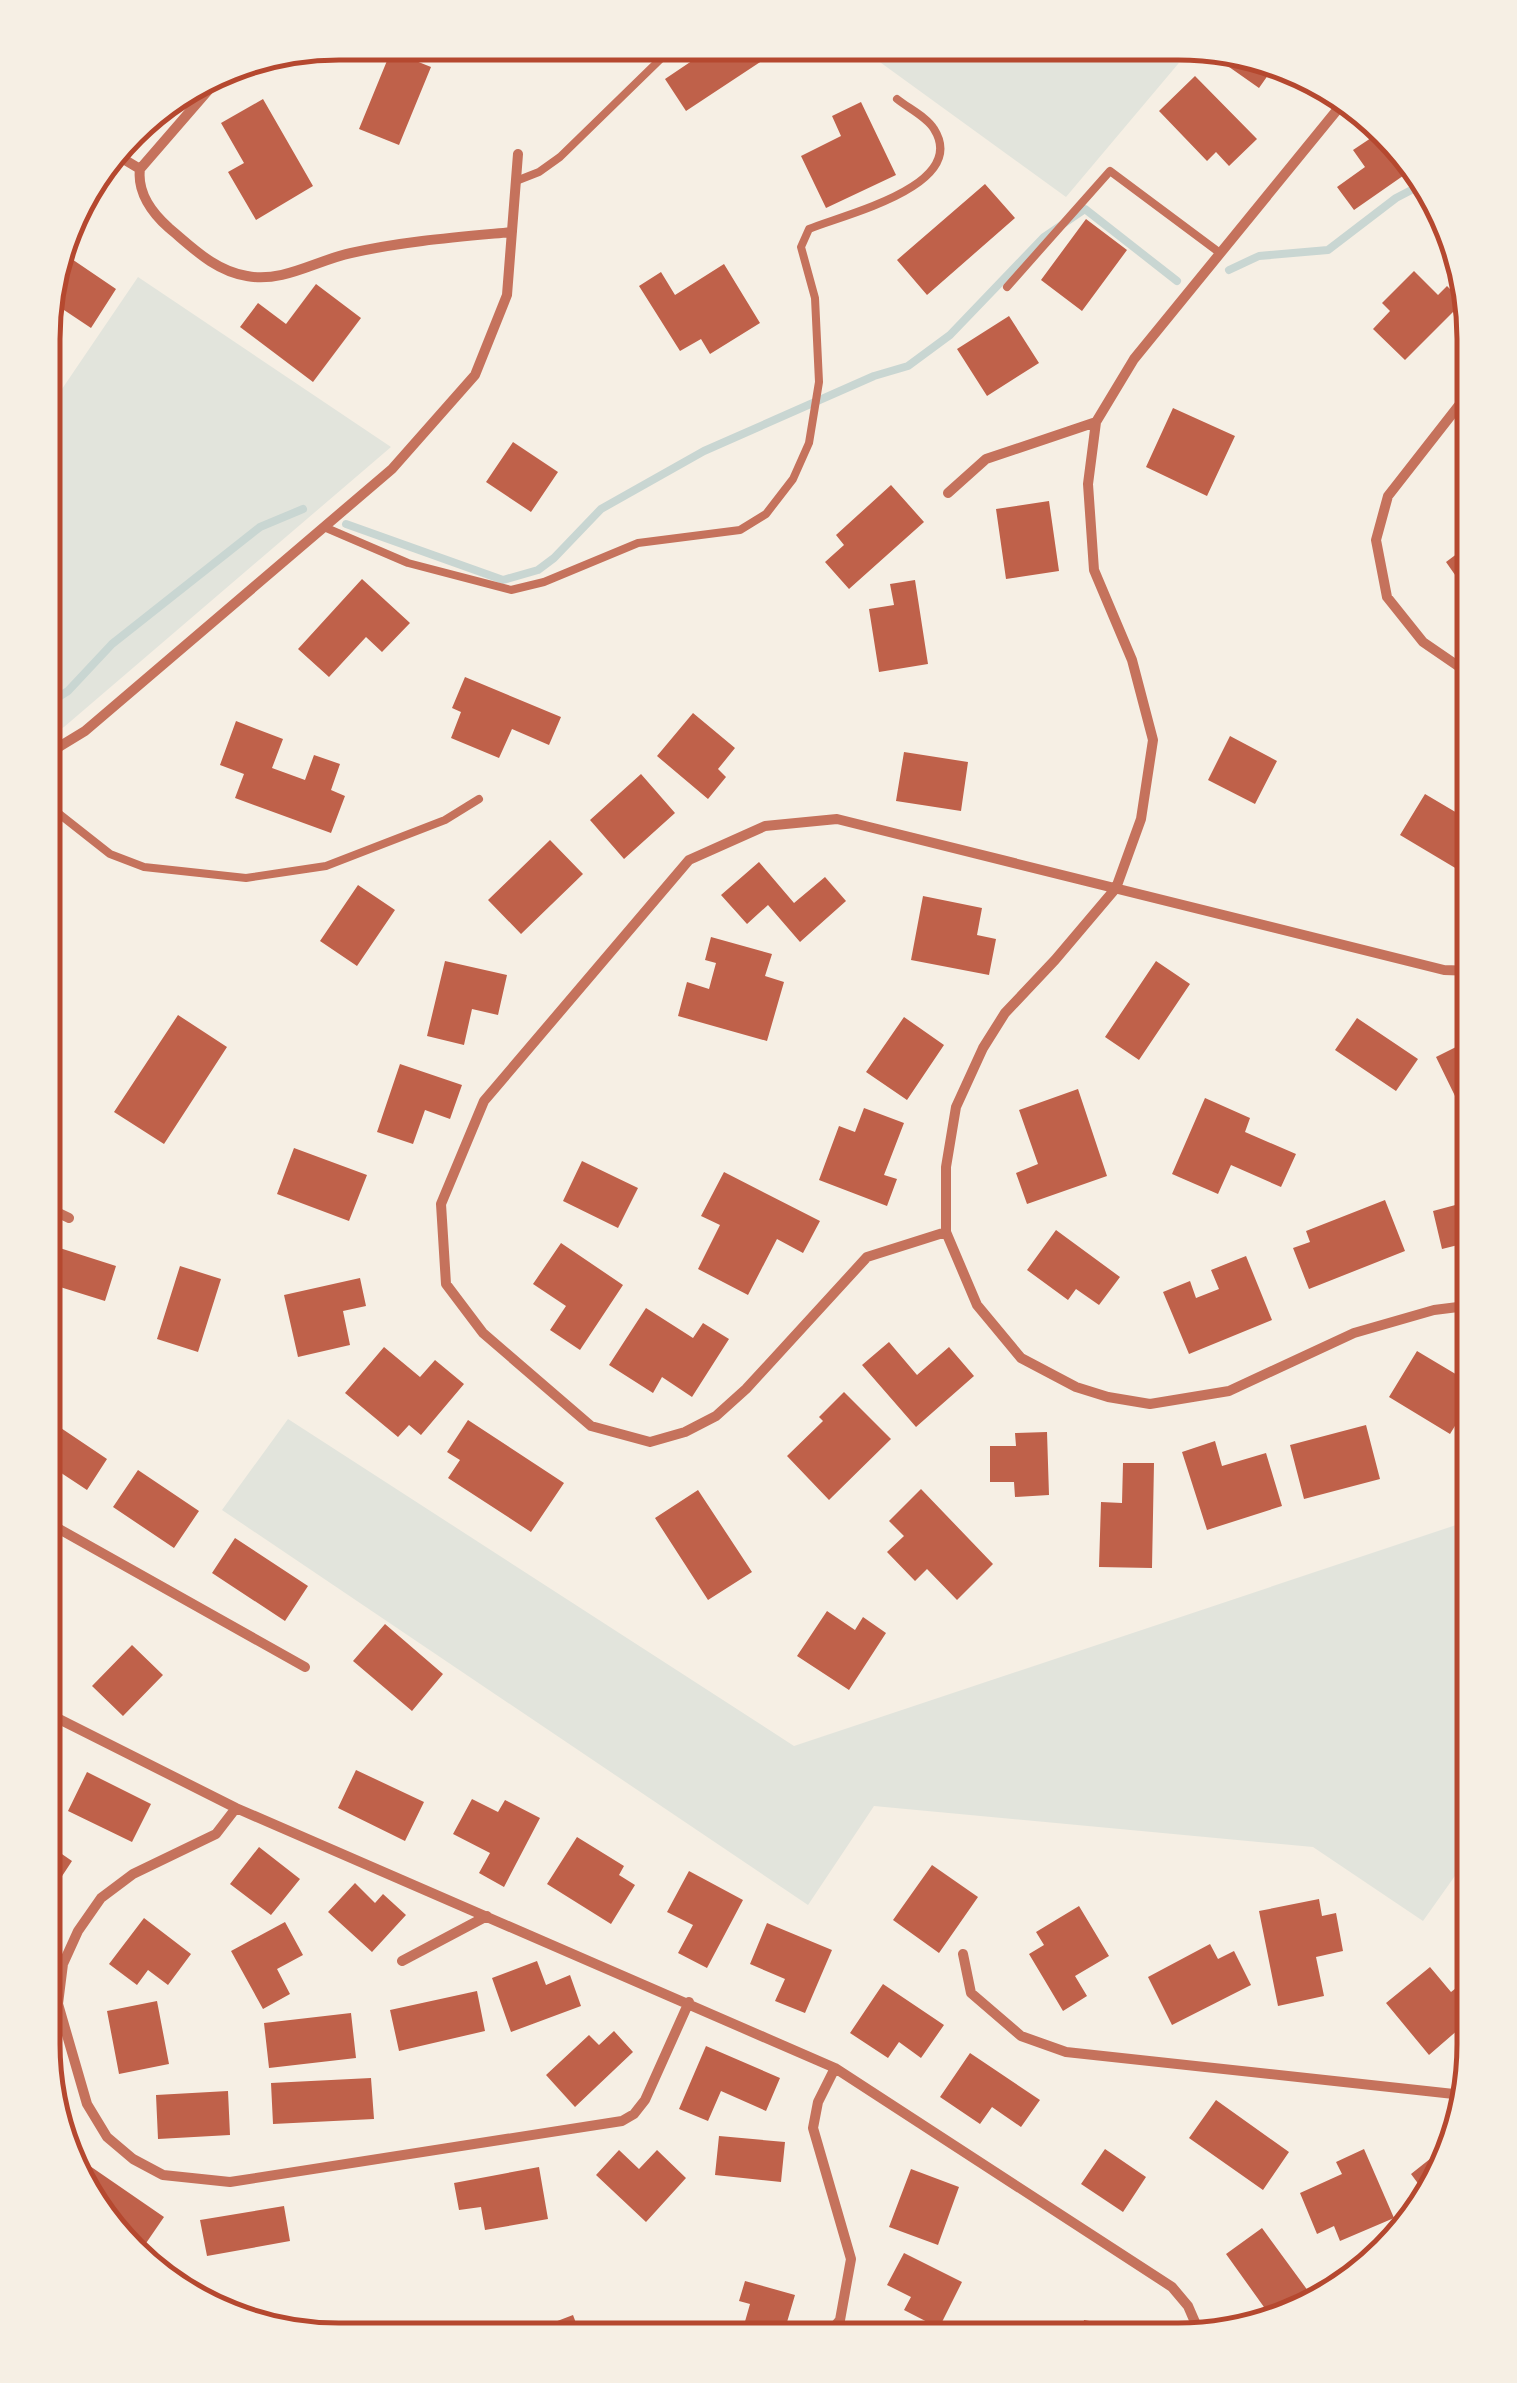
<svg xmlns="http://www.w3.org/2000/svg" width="1517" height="2383" font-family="Manrope,sans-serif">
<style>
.green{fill:#e2e4dc}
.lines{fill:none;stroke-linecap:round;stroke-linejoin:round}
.stream{stroke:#c9d6d2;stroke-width:8}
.building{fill:#bf614a}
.service{stroke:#c5725c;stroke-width:8}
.minor{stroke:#c5725c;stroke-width:10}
.rim{fill:none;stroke:#b5482f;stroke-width:5}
</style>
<rect width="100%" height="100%" fill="#f6efe4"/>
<path class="green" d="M855,44L1194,45L1066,197Z
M138,277L391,447L64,727L44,737L45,414Z
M288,1419L794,1746L1474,1519V1849L1423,1921L1313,1847L874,1806L808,1905L222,1510Z"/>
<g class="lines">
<path class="stream" d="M1229,270L1259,256L1328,250L1396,198L1421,185
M346,524L503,580L538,570L554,558L601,509L704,451L874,376L908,366L950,335L1044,237L1085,209L1177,281
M44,706L68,691L112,644L260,527L303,509"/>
</g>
<path class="building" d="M717,44H772L777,51L686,111L665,79Z
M391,51L431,67L399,145L359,129Z
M1230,51L1273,68L1259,88L1222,62Z
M1195,76L1257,139L1229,166L1216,152L1207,161L1159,111Z
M263,99L313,186L256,220L228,172L244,163L221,123Z
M861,102L896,175L826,208L801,156L841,136L832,116Z
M1380,132L1410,171L1354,210L1337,187L1365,167L1353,150Z
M985,184L1015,218L927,295L897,260Z
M1086,219L1127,250L1082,311L1041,280Z
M60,251L116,289L91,328L46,298Z
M724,264L760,323L710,354L701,339L680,351L639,286L661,272L675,295Z
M1414,271L1438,295L1447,286L1463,302L1405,360L1373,329L1390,311L1382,303Z
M316,284L361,318L313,382L240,327L258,303L286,324Z
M1009,316L1039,363L987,396L957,349Z
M1173,408L1235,436L1207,496L1146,467Z
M513,442L558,472L531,512L486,482Z
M891,485L924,522L849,589L825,562L844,545L836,535Z
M1049,501L1059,571L1006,579L996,509Z
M1474,541V602L1446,562Z
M362,579L410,623L382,652L366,637L329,677L298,649Z
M915,580L928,664L879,672L869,609L894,605L890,584Z
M465,677L561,717L549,745L512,729L499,758L451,738L461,712L452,708Z
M693,713L735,748L718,769L726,777L708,799L657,756Z
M236,721L283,739L272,768L305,780L314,755L340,764L331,790L345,796L331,833L235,798L244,774L220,765Z
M1230,736L1277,761L1255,804L1208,780Z
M904,752L968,762L961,811L896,801Z
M641,774L675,813L624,859L590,820Z
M1425,794L1474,823V862L1467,875L1400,835Z
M550,840L583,874L521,934L488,900Z
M759,862L794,903L825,877L846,901L800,942L768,905L747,924L721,895Z
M358,885L395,910L357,966L320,941Z
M923,896L982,908L977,935L996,939L989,975L911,960Z
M711,937L772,954L765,976L784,982L767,1041L678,1016L687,982L709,989L716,963L705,960Z
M445,961L507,975L498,1015L472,1009L464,1045L427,1036Z
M1156,961L1190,984L1139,1060L1105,1037Z
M178,1015L227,1047L164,1144L114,1112Z
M904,1017L944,1045L907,1100L866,1072Z
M1357,1018L1418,1059L1396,1091L1335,1050Z
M1474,1038V1087L1455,1096L1436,1057Z
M400,1064L462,1085L450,1119L425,1110L413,1144L377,1132Z
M1078,1089L1107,1176L1027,1204L1016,1173L1038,1164L1019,1110Z
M1205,1098L1250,1118L1245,1132L1296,1154L1281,1187L1231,1165L1218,1194L1172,1174Z
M864,1108L904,1123L884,1175L897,1179L887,1206L819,1180L839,1126L855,1132Z
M294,1148L367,1175L349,1221L277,1194Z
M582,1161L638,1188L618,1228L563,1201Z
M724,1172L820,1221L803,1253L777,1239L748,1295L698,1269L720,1225L701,1216Z
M1385,1200L1405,1251L1309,1289L1293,1248L1310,1242L1306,1231Z
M1474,1200V1241L1442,1249L1433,1211Z
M1056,1230L1120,1277L1099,1305L1076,1289L1068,1300L1027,1270Z
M44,1243L116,1266L105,1301L44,1282Z
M561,1243L623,1285L580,1350L550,1330L566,1306L533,1284Z
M1246,1256L1272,1320L1189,1354L1163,1292L1190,1281L1196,1298L1219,1289L1211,1270Z
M180,1266L221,1279L198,1352L157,1339Z
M360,1278L366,1306L343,1311L350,1345L298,1357L284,1295Z
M646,1308L693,1338L703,1323L729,1339L692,1397L662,1377L653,1393L609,1365Z
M889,1342L917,1375L949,1347L974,1376L916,1427L862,1365Z
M384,1347L420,1377L435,1360L464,1384L421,1435L409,1425L398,1437L345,1393Z
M1417,1351L1474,1385V1395L1450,1434L1389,1397Z
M844,1392L891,1439L829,1500L787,1456L823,1421L819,1417Z
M49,1420L107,1459L87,1490L43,1461V1428Z
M468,1420L564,1483L531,1532L448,1478L460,1460L447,1452Z
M1366,1425L1380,1479L1304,1499L1290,1445Z
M1047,1432L1049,1495L1015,1497L1014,1482H990V1446H1016L1015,1433Z
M1215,1441L1222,1466L1266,1453L1282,1506L1207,1530L1182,1452Z
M1123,1463H1154L1152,1568L1099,1567L1101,1502L1122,1503Z
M138,1470L199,1511L174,1548L113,1507Z
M921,1489L993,1564L957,1600L927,1569L915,1581L887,1552L904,1536L889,1521Z
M698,1490L752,1572L708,1600L655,1518Z
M235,1538L308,1586L285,1621L212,1573Z
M827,1611L855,1630L863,1617L886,1633L849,1690L797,1656Z
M385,1624L443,1674L412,1711L353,1661Z
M132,1645L163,1675L123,1716L92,1686Z
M356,1770L424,1802L405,1841L338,1808Z
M87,1772L151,1804L132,1842L68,1811Z
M472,1799L498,1812L505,1800L540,1818L504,1887L479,1873L490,1853L453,1834Z
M577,1837L624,1866L619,1875L635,1885L611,1924L547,1884Z
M43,1841L72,1861L43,1905Z
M259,1847L300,1879L271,1915L230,1884Z
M932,1865L978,1897L939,1953L893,1920Z
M689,1871L743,1900L707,1968L678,1953L693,1925L667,1912Z
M355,1883L375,1903L383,1894L406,1915L372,1952L328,1912Z
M1319,1899L1322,1916L1336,1913L1343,1951L1316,1957L1324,1996L1278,2006L1259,1911Z
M1079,1906L1109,1956L1075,1976L1087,1996L1063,2011L1029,1954L1044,1945L1036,1932Z
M144,1918L191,1954L168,1985L148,1970L137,1985L109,1964Z
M285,1922L303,1955L277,1969L290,1994L263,2009L231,1951Z
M767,1923L832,1950L805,2013L775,2001L785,1979L750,1964Z
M1210,1944L1218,1959L1234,1951L1251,1985L1172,2025L1148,1977Z
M537,1961L546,1985L570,1975L581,2006L511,2032L492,1978Z
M1430,1967L1451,1992L1466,1980L1474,1990V2034L1468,2039L1459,2029L1429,2055L1386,2003Z
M883,1984L944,2025L921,2058L899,2042L888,2058L850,2033Z
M477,1991L485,2031L399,2051L390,2010Z
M157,2001L169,2064L119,2074L107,2011Z
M351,2013L356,2058L269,2068L264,2023Z
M614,2031L633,2052L575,2107L546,2075L589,2035L599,2045Z
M706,2046L780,2078L766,2111L721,2091L708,2121L679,2109Z
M970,2053L1040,2100L1021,2127L992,2107L980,2124L940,2097Z
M371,2078L374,2119L273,2124L271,2083Z
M228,2091L230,2135L158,2139L156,2095Z
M1216,2100L1289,2152L1263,2190L1189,2138Z
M719,2136L785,2142L781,2182L715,2175Z
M1445,2147L1428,2197L1411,2174Z
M1105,2149L1146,2177L1123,2212L1081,2184Z
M1364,2149L1394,2218L1340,2241L1334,2226L1317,2234L1300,2193L1342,2174L1336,2162Z
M619,2150L639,2169L657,2150L686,2178L646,2222L596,2175Z
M87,2164L164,2217L142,2249L129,2240L79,2176Z
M539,2167L548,2219L485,2230L481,2207L459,2210L454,2183Z
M911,2169L959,2187L938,2245L889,2227Z
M284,2206L290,2241L207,2256L200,2220Z
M1262,2228L1311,2295L1274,2321L1226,2254Z
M904,2253L962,2282L939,2328L904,2310L911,2297L887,2285Z
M745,2281L795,2295L782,2339H740L750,2304L739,2301Z
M573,2315L582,2339H513V2338Z
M1084,2320L1144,2331L1142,2340H1080Z"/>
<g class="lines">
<path class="service" d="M516,181L539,172L560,157L676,44
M1007,287L1110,171L1220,253
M324,527L408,563L511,590L544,582L638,543L740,530L766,514L793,479L809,443L819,382L815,298L801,247L809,229C842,215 970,186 934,129C927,117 908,108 897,99
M44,802L110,854L144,867L246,878L326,866L445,820L479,799"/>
<path class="minor" d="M231,64L140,169C137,192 152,213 169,228C193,248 215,271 247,276C283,283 317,260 351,253C404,241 458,237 512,232
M1346,99L1134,359L1096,422L1088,484L1094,570L1132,660L1153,740L1141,819L1116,888L1055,960L1005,1013L983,1048L956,1107L946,1167V1232L977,1305L1021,1358L1076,1387L1108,1397L1150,1404L1229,1391L1354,1333L1434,1310L1474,1305
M115,154L140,169
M948,493L986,459L1096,422
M1474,677L1423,642L1387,597L1376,540L1388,496L1474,386
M44,756L85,731L392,469L475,375L507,295L518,154
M44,1206L69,1218
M946,1232L867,1257L746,1389L716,1416L685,1432L650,1442L591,1426L483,1333L446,1284L441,1204L484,1101L689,860L765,826L837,819L1444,970L1474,971
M43,1520L305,1667
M47,1713L236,1808L835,2068L1172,2287L1188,2306L1201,2336
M43,1714L47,1713L49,1584L43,1536
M236,1808L216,1834L133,1874L101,1898L78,1931L63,1964L58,2004L87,2104L107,2137L133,2159L163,2175L230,2182L622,2121L634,2114L645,2100L689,2002
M963,1954L971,1993L1021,2036L1066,2052L1463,2095
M402,1961L487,1916
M824,2339L840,2320L851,2259L813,2128L818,2102L835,2068"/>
</g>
<path d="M0 0H1517V2383H0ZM339 60H1178A279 279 0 0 1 1457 339V2044A279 279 0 0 1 1178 2323H339A279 279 0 0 1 60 2044V339A279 279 0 0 1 339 60Z" fill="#f6efe4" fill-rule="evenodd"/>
<path class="rim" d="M339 60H1178A279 279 0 0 1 1457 339V2044A279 279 0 0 1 1178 2323H339A279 279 0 0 1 60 2044V339A279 279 0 0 1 339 60Z"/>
</svg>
